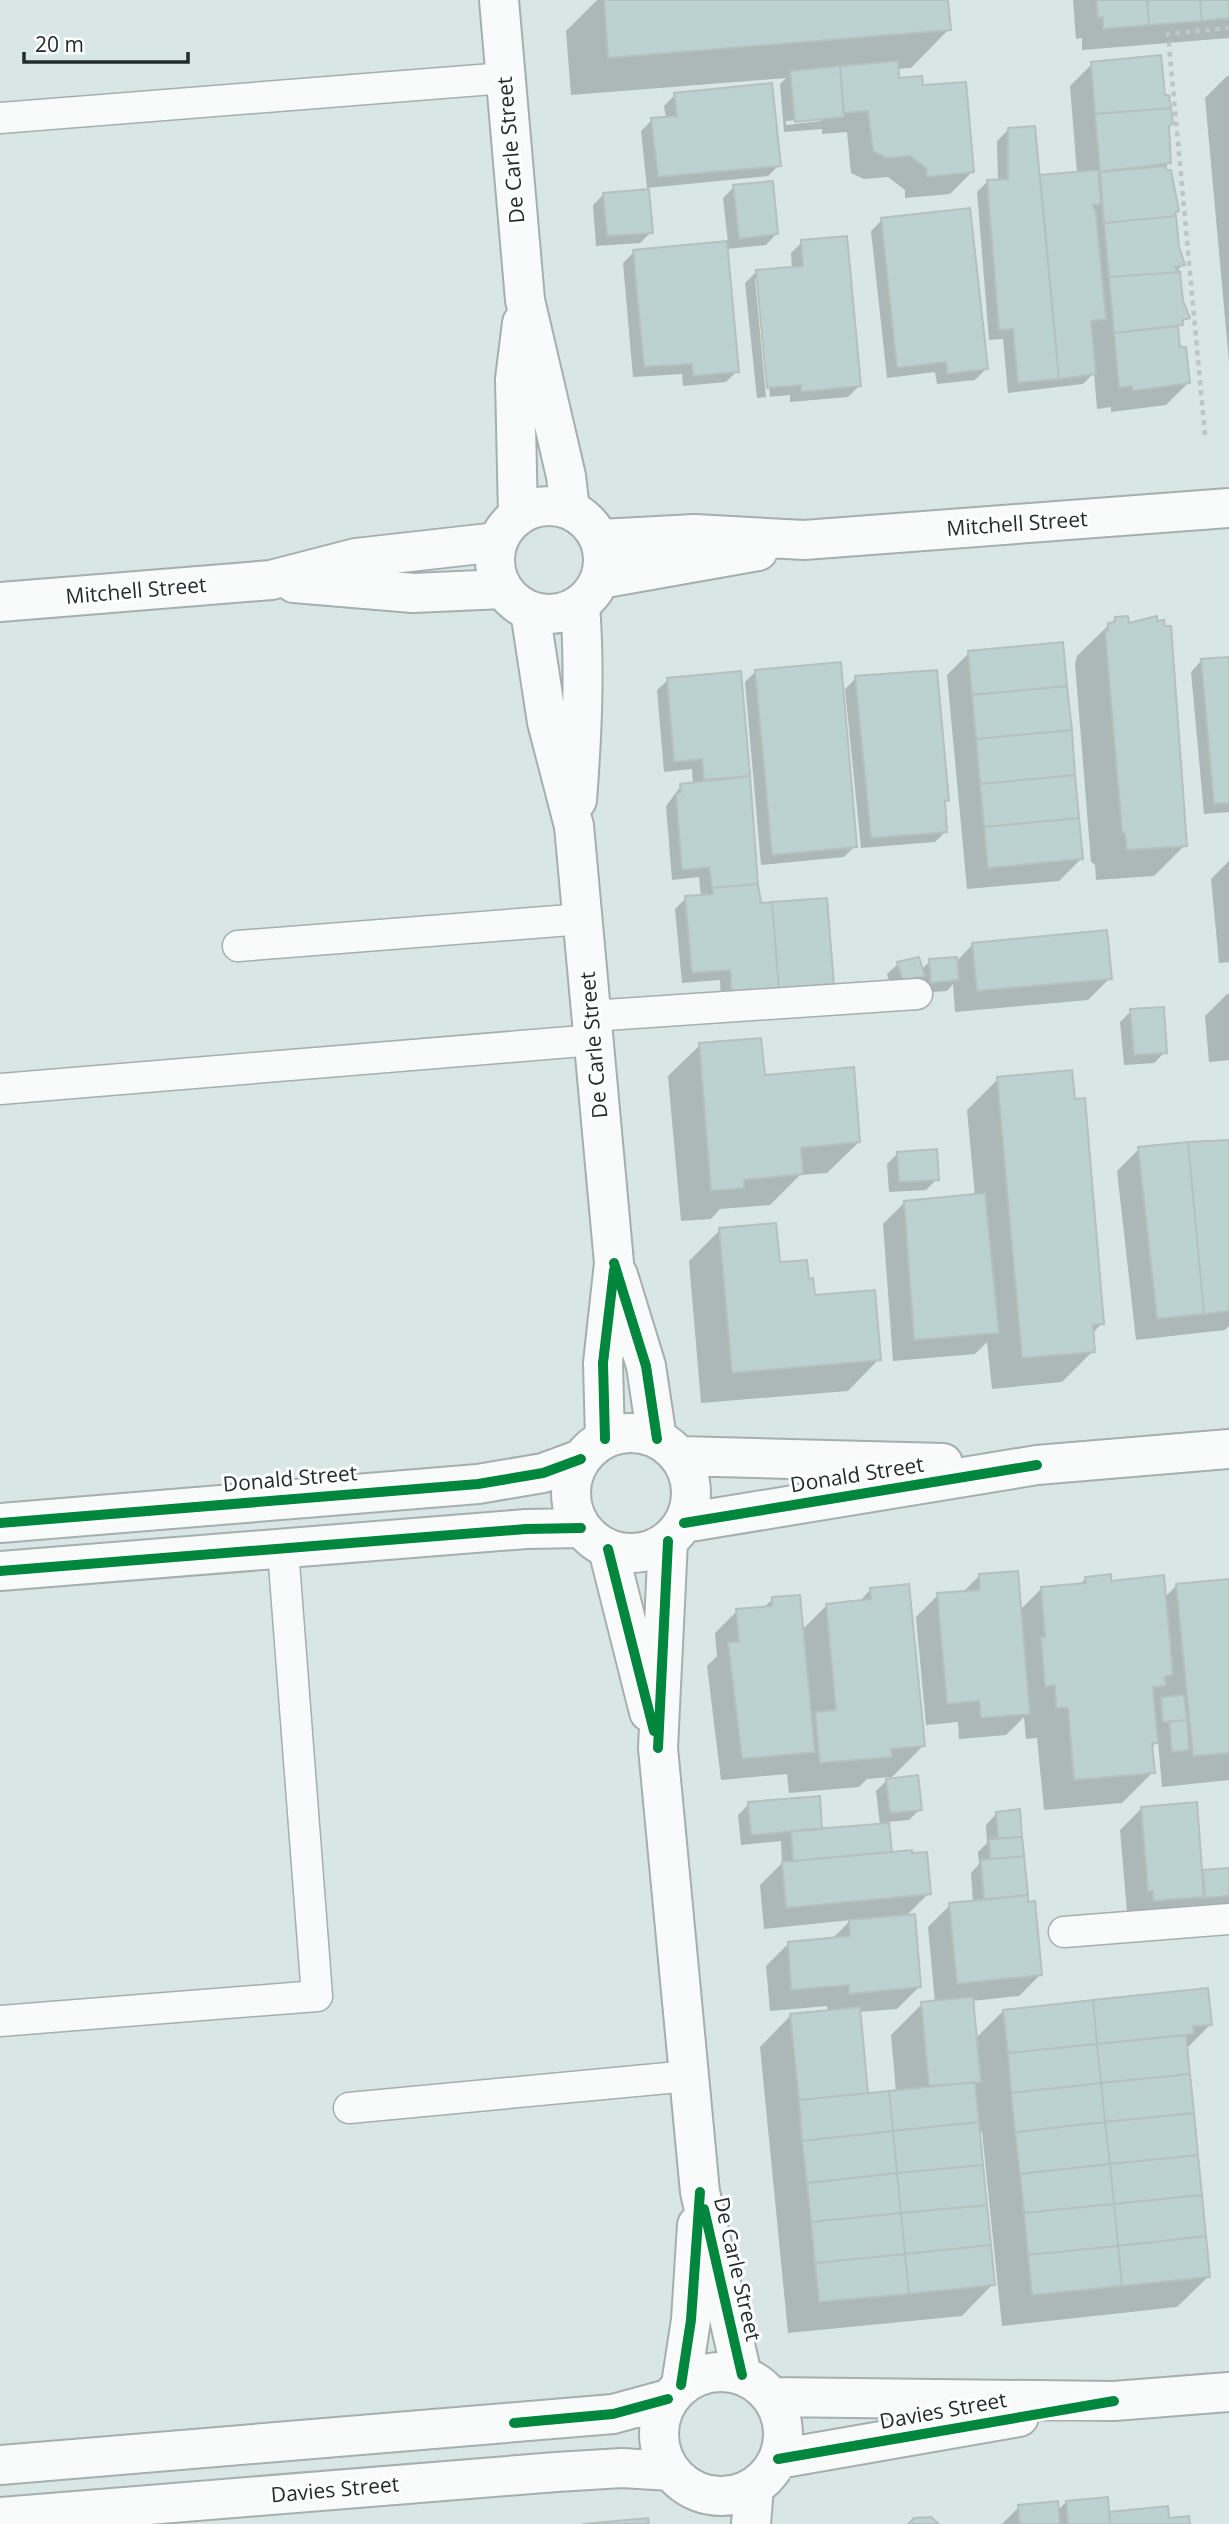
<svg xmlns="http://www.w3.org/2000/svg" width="1229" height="2524" font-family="'Open Sans',sans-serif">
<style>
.shadow{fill:#0003;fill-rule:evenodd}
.building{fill:#bcd2d1;stroke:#b5c0bf;stroke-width:2}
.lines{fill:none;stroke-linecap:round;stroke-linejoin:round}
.lane-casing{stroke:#a4afae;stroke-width:33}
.street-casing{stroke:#a4afae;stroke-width:42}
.path{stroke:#bfc4c4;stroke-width:4.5;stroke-dasharray:5 5;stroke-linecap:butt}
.lane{stroke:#f9fbfb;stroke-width:30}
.street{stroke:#f9fbfb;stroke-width:38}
.cycleway-casing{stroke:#fff;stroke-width:15}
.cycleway{stroke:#00873e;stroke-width:10}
.labels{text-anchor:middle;stroke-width:6;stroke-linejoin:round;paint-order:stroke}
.street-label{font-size:21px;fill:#222c2b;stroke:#fff}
</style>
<rect width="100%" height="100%" fill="#d8e6e5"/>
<path class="shadow" d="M597,0H946L949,29L911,68L896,69L897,80L921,87L972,172L950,194L905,198V190L888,177L864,179L851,173L847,132L822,134V129L784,132L780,84L786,78L571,95L566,31ZM821,118V121L786,125V121Z
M1073,0H1229V38L1082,50V38L1076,39Z
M1092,64L1167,127L1169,163L1164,167L1177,247L1183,264L1177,271L1181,301L1188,317L1176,329L1188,383L1166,405L1111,412V407L1097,409L1094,373L1083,384L1008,393L1003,339L989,340L977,192L988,181H998L997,141L1008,130L1038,177L1077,173L1070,86Z
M1227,76H1229V362L1205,98Z
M675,95L779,165L768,176L647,188L641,131L652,120L666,118L664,106Z
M734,187L776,234L766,245L726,249L737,371L726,382L683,386L682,374L633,377L623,263L634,252L728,243L723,198Z
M604,194L651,232L640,243L596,246L593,205Z
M882,220L986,369L975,380L937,384L935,372L887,378L871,231Z
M802,242L859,386L848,397L790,402V395L757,398L745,283L756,272L792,269L791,253ZM755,279H758L770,397H766Z
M1115,619L1128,625L1185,845L1154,876L1096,880L1095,865L1091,862L1075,664L1077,656Z
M969,653L1081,859L1059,881L967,889L947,675Z
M1229,659V812L1204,814L1191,672L1201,661Z
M756,671L855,846L844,857L761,865L745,682Z
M740,673L759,905L825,900L721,1004L720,980L682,983L675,909L686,898L701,897L699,877L672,880L666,806L681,786L693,785L692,769L664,772L657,690L668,680Z
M856,678L947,800L944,803L946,831L935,842L861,848L845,689Z
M1229,861V962L1219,963L1211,879Z
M973,944L1110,978L1088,1000L955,1012L953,984L947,991L921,993L920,979L912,987L892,991L887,974L898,964L921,970L930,961L956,962Z
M1227,994H1229V1060L1209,1062L1205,1016Z
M1131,1011L1165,1052L1154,1063L1124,1065L1120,1022Z
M700,1045L763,1077L859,1142L827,1173L800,1175L770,1205L720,1209L711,1219L681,1221L668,1076Z
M998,1079L1102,1323L1092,1334L1093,1351L1062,1382L992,1389L987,1342L975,1354L893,1361L883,1224L905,1202L975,1196L967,1110Z
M1139,1149L1229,1156V1326L1225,1330L1136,1340L1117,1171Z
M898,1153L937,1179L926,1190L889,1192L887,1164Z
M720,1230L807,1281L813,1297L879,1359L848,1391L701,1403L689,1261Z
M979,1576L1019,1611L1042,1588L1079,1585L1086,1578L1164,1598L1177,1585L1229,1581V1780L1162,1787L1158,1741L1151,1748L1153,1772L1122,1803L1044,1810L1037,1738L1026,1739L1024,1717L1006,1735L959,1739L958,1722L926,1725L916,1617L938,1595L962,1593Z
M871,1589L923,1746L889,1780L920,1809L909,1820L887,1822L891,1854L929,1893L905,1917L919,1987L897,2009L858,2012L866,2095L896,2092L891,2035L922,2004L935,2003L928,1927L950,1905L973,1903L971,1873L979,1864L978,1852L987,1843L986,1825L996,1814L1018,1811L1027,1904L1040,1975L1019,1996L972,2001L975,2039L1003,2011L1211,2024L1186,2049L1209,2276L1177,2307L1002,2326L982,2132L978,2133L993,2284L962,2316L788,2333L760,2047L791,2015L828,2012L827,2006L770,2011L766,1966L788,1944L831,1940L851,1920L764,1929L760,1885L782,1863L781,1841L741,1845L738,1815L749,1804L821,1831L880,1825L876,1791L890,1777L867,1779L859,1787L789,1793L787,1774L721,1780L707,1666L717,1656L715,1633L737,1611L763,1608L773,1599L802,1630L827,1605L859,1602Z
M1142,1808L1201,1874L1229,1869V1906L1194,1908V1904L1181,1918L1127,1912L1120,1830Z
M1066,2502L1107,2514L1188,2524H1002L1019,2507L1057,2511Z"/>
<path class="building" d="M604,0H948L951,30L608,58Z
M1096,0H1147L1149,25L1103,29V17L1098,18Z
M1147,0H1200L1202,21L1149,25Z
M1200,0H1229V18L1202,21Z
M1161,55L1165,95H1169L1171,108L1095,114L1091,62Z
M898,61L899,78L922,76L923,85L966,82L974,172L927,177L926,168L910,156L886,158L873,151L868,111L844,113L840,66Z
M840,66L844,117L795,122L790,71Z
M772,83L781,166L658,177L651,118L677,116L674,93Z
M1171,108L1173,124L1169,126L1171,163L1100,172L1095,114Z
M1035,126L1059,379L1018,383L1013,329L999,330L987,180L1008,179V128Z
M1166,166V170H1171L1179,211L1175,213L1176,216L1104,223L1100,172Z
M1098,170L1101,204L1093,205L1096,213L1106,319L1091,321L1096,374L1059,379L1040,175Z
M773,181L778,234L739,239L733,185Z
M649,189L653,233L607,236L603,193Z
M970,208L988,369L947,374L946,362L897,368L881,218Z
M1176,216L1179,247L1185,265L1175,267L1180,272L1109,277L1104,223Z
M847,236L861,386L801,392V385L767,388L756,270L803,266L801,240Z
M727,241L739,372L693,376L692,364L644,367L633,250Z
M1180,272L1183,301L1190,318L1182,320L1183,325L1114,333L1109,277Z
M1178,326L1180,347H1186L1190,383L1133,391L1132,386L1119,388L1114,333Z
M1128,616L1129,623L1157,616V621L1164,620L1165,626H1171L1187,846L1127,850L1125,834L1122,831L1105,631H1108V623L1115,622V617Z
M1063,642L1067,686L972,695L968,651Z
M1229,657V803L1214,804L1201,659Z
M841,662L857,847L772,855L755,670Z
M937,670L949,801L945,800L947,832L871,838L855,676Z
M741,671L750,776L704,780L702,759L674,762L667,678Z
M1067,686L1072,730L976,739L972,695Z
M1072,730L1075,775L980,784L976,739Z
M1075,775L1079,818L984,827L980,784Z
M750,776L758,884L712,888L709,867L682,870L676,794L681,792L680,784Z
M1079,818L1083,859L988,868L984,827Z
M758,884L761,903L772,902L779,990L732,994L730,970L692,973L685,896L713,894L712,888Z
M827,898L834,985L779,990L772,902Z
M1107,930L1112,979L977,991L972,943Z
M919,957L925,976L903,981L897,962Z
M957,957L959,980L931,983L929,959Z
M1164,1007L1167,1053L1134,1055L1130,1009Z
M761,1038L765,1075L854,1067L860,1142L801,1148L803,1174L744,1180V1188L711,1191L699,1043Z
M1072,1070L1075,1099L1085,1098L1104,1324L1093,1325L1095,1352L1022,1358L997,1077Z
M1229,1140V1311L1204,1314L1188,1142Z
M1188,1142L1204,1314L1157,1319L1138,1147Z
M937,1149L939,1180L899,1182L897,1152Z
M985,1193L999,1333L914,1340L904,1201Z
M776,1223L780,1262L807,1260L809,1279L813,1278L815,1295L875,1290L881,1360L732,1373L719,1228Z
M1018,1571L1030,1714L981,1718L979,1701L947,1704L937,1593L980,1590L979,1574Z
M1111,1574V1581L1164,1575L1173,1675L1165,1676L1166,1686L1153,1687L1158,1743H1152L1155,1773L1074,1780L1068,1708H1056L1055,1685L1045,1687L1041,1637H1045L1041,1587L1086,1583L1085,1577Z
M1229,1579V1753L1193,1756L1176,1584Z
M909,1584L925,1746L891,1749L892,1757L820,1763L815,1712L836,1710L826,1604L871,1599L870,1588Z
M800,1595L815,1752L742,1759L728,1642H739L736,1609L772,1606V1597Z
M1184,1695L1187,1720L1163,1722L1161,1697Z
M1187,1720L1189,1750L1172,1752L1169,1722Z
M918,1775L922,1810L890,1813L886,1779Z
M820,1796L822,1829L751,1835L748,1802Z
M1197,1802L1204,1897L1153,1901V1891H1148L1141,1807Z
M1020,1809L1022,1837L998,1839L996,1812Z
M889,1823L892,1852L793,1861L791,1831Z
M1022,1837L1024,1856L990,1859L989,1839Z
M912,1850V1853L927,1852L931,1894L786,1908L782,1862Z
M1024,1856L1028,1895L984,1900L981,1860Z
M1229,1868V1896L1205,1898L1203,1870Z
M1028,1895V1902L1035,1901L1042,1975L957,1984L949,1903Z
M915,1914L921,1987L849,1994V1985L791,1990L788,1942L850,1936L849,1920Z
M1208,1988L1212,2025L1193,2026L1194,2034L1097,2044L1093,2000Z
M973,1997L981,2082L929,2086L921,2002Z
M1093,2000L1097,2044L1008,2053L1003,2010Z
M860,2007L868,2093L799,2100L790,2014Z
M1186,2035L1190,2074L1101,2083L1097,2044Z
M1097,2044L1101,2083L1011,2093L1008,2053Z
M1190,2074L1194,2113L1105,2122L1101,2083Z
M975,2082L979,2122L893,2131L889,2091Z
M1101,2083L1105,2122L1015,2132L1011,2093Z
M889,2091L893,2131L802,2141L799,2100Z
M1194,2113L1198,2155L1110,2164L1105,2122Z
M979,2122L983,2165L897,2173L893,2131Z
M1105,2122L1110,2164L1020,2174L1015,2132Z
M893,2131L897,2173L807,2183L802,2141Z
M1198,2155L1202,2195L1114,2204L1110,2164Z
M1110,2164L1114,2204L1024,2213L1020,2174Z
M983,2165L987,2205L901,2213L897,2173Z
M897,2173L901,2213L811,2222L807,2183Z
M1202,2195L1206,2236L1118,2246L1114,2204Z
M1114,2204L1118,2246L1028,2255L1024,2213Z
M987,2205L991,2245L905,2254L901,2213Z
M901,2213L905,2254L815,2263L811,2222Z
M1206,2236L1210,2277L1122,2286L1118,2246Z
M991,2245L995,2285L909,2294L905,2254Z
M1118,2246L1122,2286L1032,2295L1028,2255Z
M905,2254L909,2294L819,2302L815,2263Z
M1108,2497L1110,2524H1068L1066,2501Z
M1058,2501L1060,2524H1020L1018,2505Z
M1168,2506L1169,2518L1189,2516L1190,2524H1110L1109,2512Z
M931,2517L939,2524H908L914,2518Z
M648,2518L649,2524H583Z"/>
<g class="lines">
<defs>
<path id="lane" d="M0,118L505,78
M238,946L583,919
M591,1016L917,994
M0,1089L594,1040
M1064,1932L1229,1919
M0,2021L317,1996L283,1550
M349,2108L689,2076"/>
<path id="street" d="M499,0L525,300L566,476L570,510
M495 560a54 54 0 1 1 108 0a54 54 0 1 1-108 0Z
M518,516L515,379L522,323
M600,539L695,534L804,540L1229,508
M600,579L758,551
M294,583L413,593L503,589
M0,602L271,580L356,558L498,542
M530,611L547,722L574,826L614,1263L603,1363L605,1439
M577,800C582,734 585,671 580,605
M618,1275L646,1366L657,1439
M571 1493a60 60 0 1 1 120 0a60 60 0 1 1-120 0Z
M679,1456L943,1463
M0,1523L478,1484L543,1473L581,1459
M684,1523L1037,1465L1229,1449
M668,1541L658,1748L700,2192L742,2375
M608,1549L649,1712
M0,1571L526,1529L581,1528
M659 2434a62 62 0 1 1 124 0a62 62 0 1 1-124 0Z
M681,2385L691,2320L697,2225
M771,2397L1114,2401L1229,2392
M778,2459L1019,2417
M0,2465L613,2414L668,2399
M0,2517L556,2472L622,2468L671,2471
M751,2524L754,2487"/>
</defs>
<use href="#lane" class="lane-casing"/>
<use href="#street" class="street-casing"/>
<path class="path" d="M1205,435L1168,34L1229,28"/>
<use href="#lane" class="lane"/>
<use href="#street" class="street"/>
<defs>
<path id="cycleway" d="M614,1263L646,1366L657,1439
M605,1439L603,1363L614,1270
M0,1523L478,1484L543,1473L581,1459
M684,1523L1037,1465
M608,1549L654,1731
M0,1571L526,1529L581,1528
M658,1748L668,1541
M704,2209L742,2375
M681,2385L691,2320L700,2192
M514,2423L613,2414L668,2399
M778,2459L1114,2401"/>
</defs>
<use href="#cycleway" class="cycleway-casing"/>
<use href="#cycleway" class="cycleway"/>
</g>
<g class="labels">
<g class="street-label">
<text transform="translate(511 150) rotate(-95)" y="7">De Carle Street</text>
<text transform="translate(1017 524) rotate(-4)" y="7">Mitchell Street</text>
<text transform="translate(136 591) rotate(-5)" y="7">Mitchell Street</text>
<text transform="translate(594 1045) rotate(-95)" y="7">De Carle Street</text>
<text transform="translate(857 1475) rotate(-9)" y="7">Donald Street</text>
<text transform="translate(290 1479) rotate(-5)" y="7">Donald Street</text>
<text transform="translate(737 2269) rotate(77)" y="7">De Carle Street</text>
<text transform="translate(943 2411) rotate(-10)" y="7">Davies Street</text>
<text transform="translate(335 2490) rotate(-5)" y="7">Davies Street</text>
</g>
</g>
<path d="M24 52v10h164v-10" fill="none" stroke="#222c2b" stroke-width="3.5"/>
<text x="35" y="52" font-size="21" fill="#222c2b" stroke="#ffffff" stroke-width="5" paint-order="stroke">20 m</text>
</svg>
